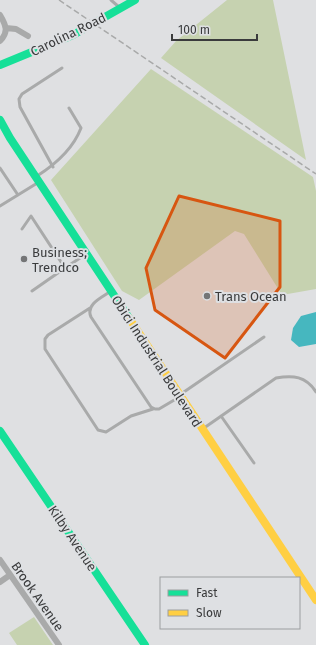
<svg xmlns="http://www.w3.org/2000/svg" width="316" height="645" font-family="'Fira Sans',sans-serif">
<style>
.green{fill:#c6d2b0}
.water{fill:#46b7bf}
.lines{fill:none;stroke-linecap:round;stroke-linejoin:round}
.lane{stroke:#a9aaaa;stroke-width:3}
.street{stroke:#a9aaaa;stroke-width:6}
.fast{stroke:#16e098;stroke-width:8}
.slow{stroke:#ffcf43;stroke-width:8}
.rail{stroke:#a8a9a9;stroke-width:1.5;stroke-dasharray:6 3;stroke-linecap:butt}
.marked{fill:#d75611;fill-opacity:0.2;stroke:#d75611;stroke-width:3;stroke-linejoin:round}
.poi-dot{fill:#747576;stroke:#dee0e3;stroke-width:1.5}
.labels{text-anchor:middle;stroke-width:4;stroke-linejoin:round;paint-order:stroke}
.street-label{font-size:13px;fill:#3a3b3c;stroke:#dee0e3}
.poi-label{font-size:13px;fill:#3a3b3c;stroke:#dee0e3;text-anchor:start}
</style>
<rect width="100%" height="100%" fill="#dfe0e2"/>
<path class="green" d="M227,0H273L306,160L161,58L176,41Z
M151,69L313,177L316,191V289L282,295L244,234L235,231L139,300L122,291L51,180Z
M34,617L53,645H17L9,633Z"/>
<path class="water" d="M316,312V344L299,347L291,340L293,328L301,316Z"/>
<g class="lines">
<path class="lane" d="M111,0L119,7
M53,167L20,107L19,99L22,94L62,68
M0,168L18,195
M37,176C56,164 73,149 81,128L69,108
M0,206L39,182
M22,229L31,216L65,268L86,254
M32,291L65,268
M111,291C103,297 85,304 91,317L151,407L155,409H159L181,396
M90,308L48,335L45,339V349L98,430L106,432L131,416L153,409
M181,394L264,337
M221,416L254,463
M204,428L276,378C293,375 306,376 316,392"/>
<path class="street" d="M0,15C6,25 9,32 0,41
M6,28L16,29L28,36
M0,560L59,645
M0,582L10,575"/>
<path class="fast" d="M0,65L73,35L135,0
M0,120L10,138L129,318
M0,431L145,645"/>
<path class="slow" d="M129,318L316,600"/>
<path class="rail" d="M59,0L316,174"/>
</g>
<path class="marked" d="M179,196L280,221V287L225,358L155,310L146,268Z"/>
<g class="poi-dot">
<circle cx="24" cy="259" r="4"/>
<circle cx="207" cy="296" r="4"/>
</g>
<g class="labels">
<g class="street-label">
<text transform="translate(68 34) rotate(-26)" y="5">Carolina Road</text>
<text transform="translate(157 361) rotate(57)" y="5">Obici Industrial Boulevard</text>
<text transform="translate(73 538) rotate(56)" y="5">Kilby Avenue</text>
<text transform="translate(38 596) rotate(55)" y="5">Brook Avenue</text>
</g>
<g class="poi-label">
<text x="32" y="257">Business;<tspan x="32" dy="15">Trendco</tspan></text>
<text x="215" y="301">Trans Ocean</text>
</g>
</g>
<rect x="160" y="577" width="140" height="52" fill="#dee0e3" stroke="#9c9ea0"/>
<rect x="168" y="590" width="20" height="6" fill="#16e098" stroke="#9c9ea0"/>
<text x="196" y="597" font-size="12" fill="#3a3b3c">Fast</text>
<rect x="168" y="610" width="20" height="6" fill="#ffcf43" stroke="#9c9ea0"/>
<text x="196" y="617" font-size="12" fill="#3a3b3c">Slow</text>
<path d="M172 34v6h85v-6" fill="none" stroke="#3a3b3c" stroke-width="2"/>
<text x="178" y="34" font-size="12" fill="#3a3b3c" stroke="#dee0e3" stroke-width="3" paint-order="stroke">100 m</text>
</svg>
